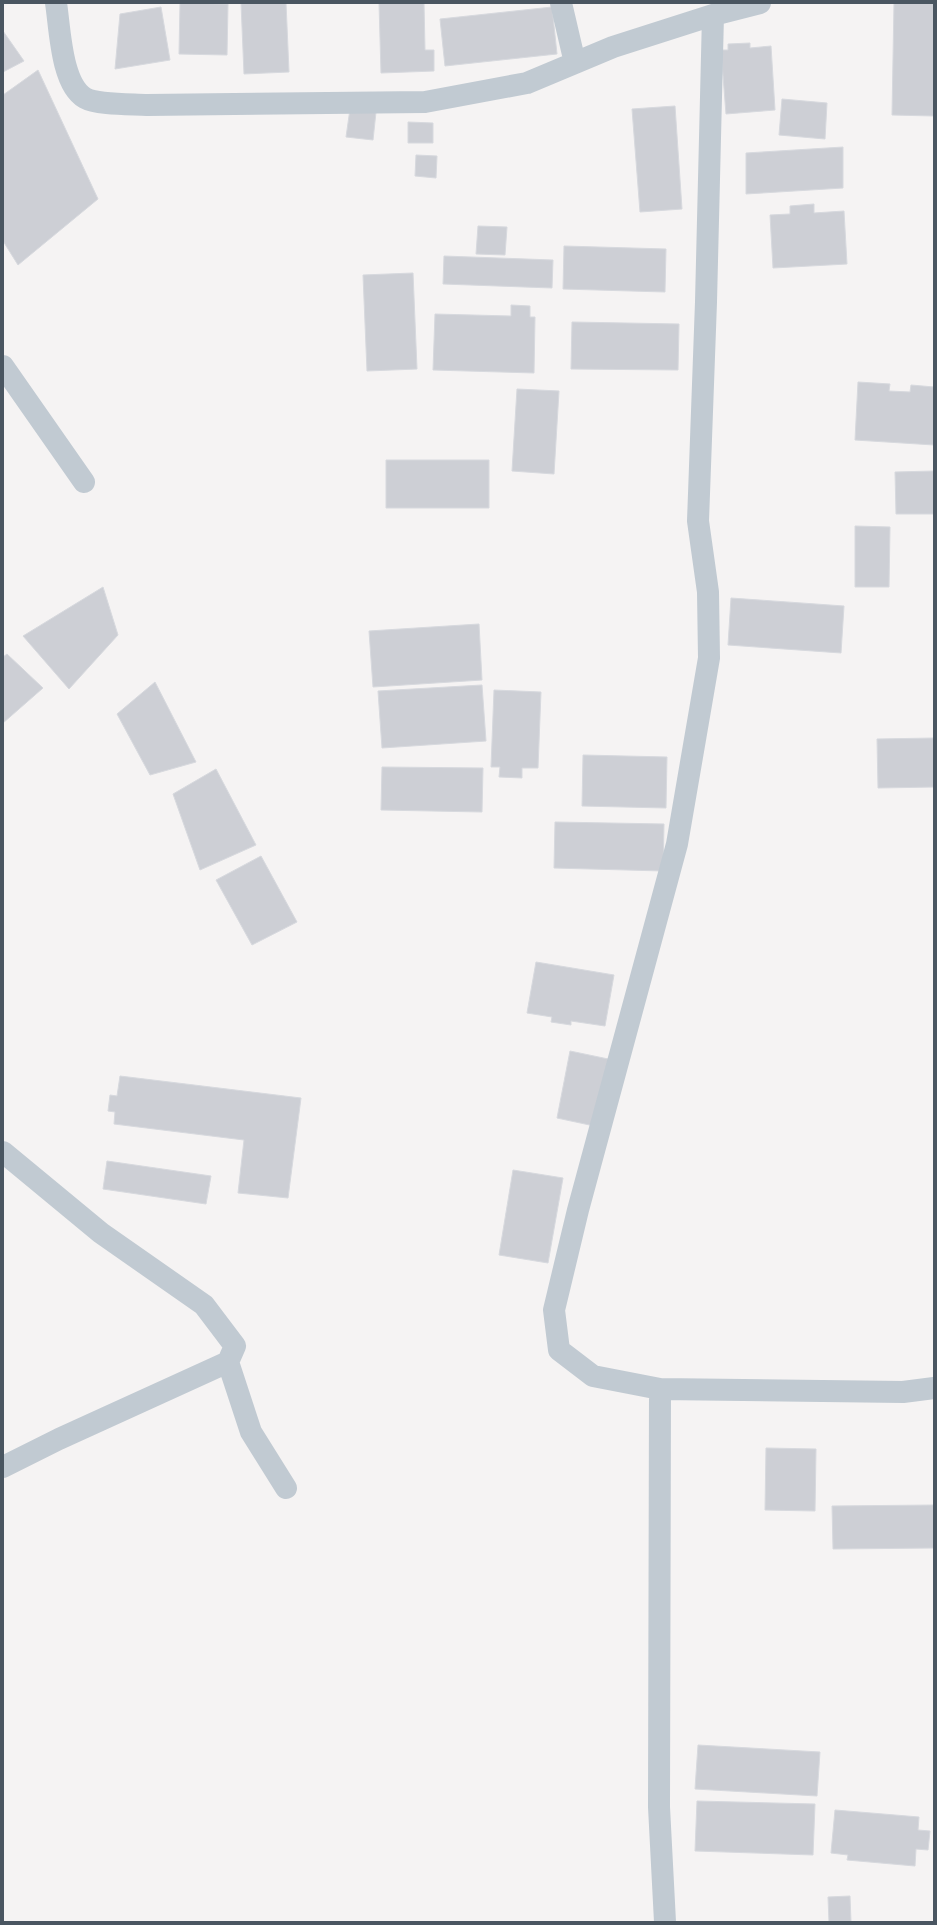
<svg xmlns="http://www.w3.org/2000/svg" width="937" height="1925" font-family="'Noto Sans',sans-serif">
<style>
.building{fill:#cdcfd5;stroke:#d7d9de}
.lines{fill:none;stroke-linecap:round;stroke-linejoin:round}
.minor{stroke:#c1cad2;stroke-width:22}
</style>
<rect width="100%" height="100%" fill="#f5f3f3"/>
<path class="building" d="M180,3L228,4L227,55L179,54Z
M241,3H286L289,72L244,74Z
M379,3H424L425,50H434V71L381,73Z
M894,3H934V116L892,115Z
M161,7L170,60L115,69L120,14Z
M552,7L557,54L445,66L440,19Z
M3,31L24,61L3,72Z
M750,43V48L771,46L775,110L726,114L721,50H728V44Z
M38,70L98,199L18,265L3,241V95Z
M782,99L827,103L825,139L779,135Z
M675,106L682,209L640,212L632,109Z
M350,109L376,112L373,140L346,137Z
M408,122L433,123V143H408Z
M843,147V188L746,194V153Z
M416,155L437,156L436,178L415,176Z
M814,204V213L844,211L847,264L773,268L770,215L790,214V206Z
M478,226L507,227L505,255L476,254Z
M564,246L666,249L665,292L563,289Z
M444,256L553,260L552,288L443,284Z
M413,273L417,369L367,371L363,275Z
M511,305L530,306V317H535L534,373L433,370L435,314L511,316Z
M572,322L679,324L678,370L571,369Z
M858,382L890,384L889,391L910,392L911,385L934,387V445L855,440Z
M517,389L559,391L554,474L512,471Z
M386,460H489V508H386Z
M934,471V514H896L895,472Z
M855,526L890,527L889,587H855Z
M103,587L118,635L69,689L23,636Z
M731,598L844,606L841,653L728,645Z
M479,624L482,680L373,687L369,631Z
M7,654L43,688L3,723V657Z
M155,682L196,762L150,775L117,714Z
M482,685L486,741L382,748L378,691Z
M494,690L541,692L538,768H522V778L499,777L500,767H491Z
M934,738V787L878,788L877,739Z
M583,755L667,757L666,808L582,806Z
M382,767L483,768L482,812L381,810Z
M216,769L256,845L200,870L173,794Z
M555,822L664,824L663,871L554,868Z
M261,856L297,922L252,945L216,880Z
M536,962L614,975L605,1026L571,1021V1025L551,1022L552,1017L527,1013Z
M570,1051L613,1060L599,1127L557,1118Z
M120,1076L301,1098L288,1198L238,1193L244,1140L114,1124L115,1112L108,1111L110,1095L117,1096Z
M107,1161L211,1176L206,1204L103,1189Z
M513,1170L563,1178L548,1263L499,1255Z
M766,1448L816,1449L815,1511L765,1510Z
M934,1505V1548L833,1549L832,1506Z
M698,1745L820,1752L817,1796L695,1789Z
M697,1801L815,1804L813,1855L695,1851Z
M835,1810L919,1817L918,1830L930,1831L928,1850L916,1849L915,1866L847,1860L848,1855L831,1853Z
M850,1896L851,1922H829L828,1897Z"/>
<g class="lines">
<path class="minor" d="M56,3C60,28 61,84 85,98C97,105 132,104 147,105L425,102L527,83L613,47L713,15L760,3
M561,3L575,63
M713,15L706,302L698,521L708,592L709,658L677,844L578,1210L554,1310L559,1350L593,1376L660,1389L903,1392L934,1388
M3,366L84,482
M3,1152L101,1233L204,1305L235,1346L228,1362
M660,1389L659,1807L665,1922
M3,1467L59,1439L228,1362L251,1432L286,1488"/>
</g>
<rect width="937" height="1925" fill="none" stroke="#4a5661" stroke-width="8"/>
</svg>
